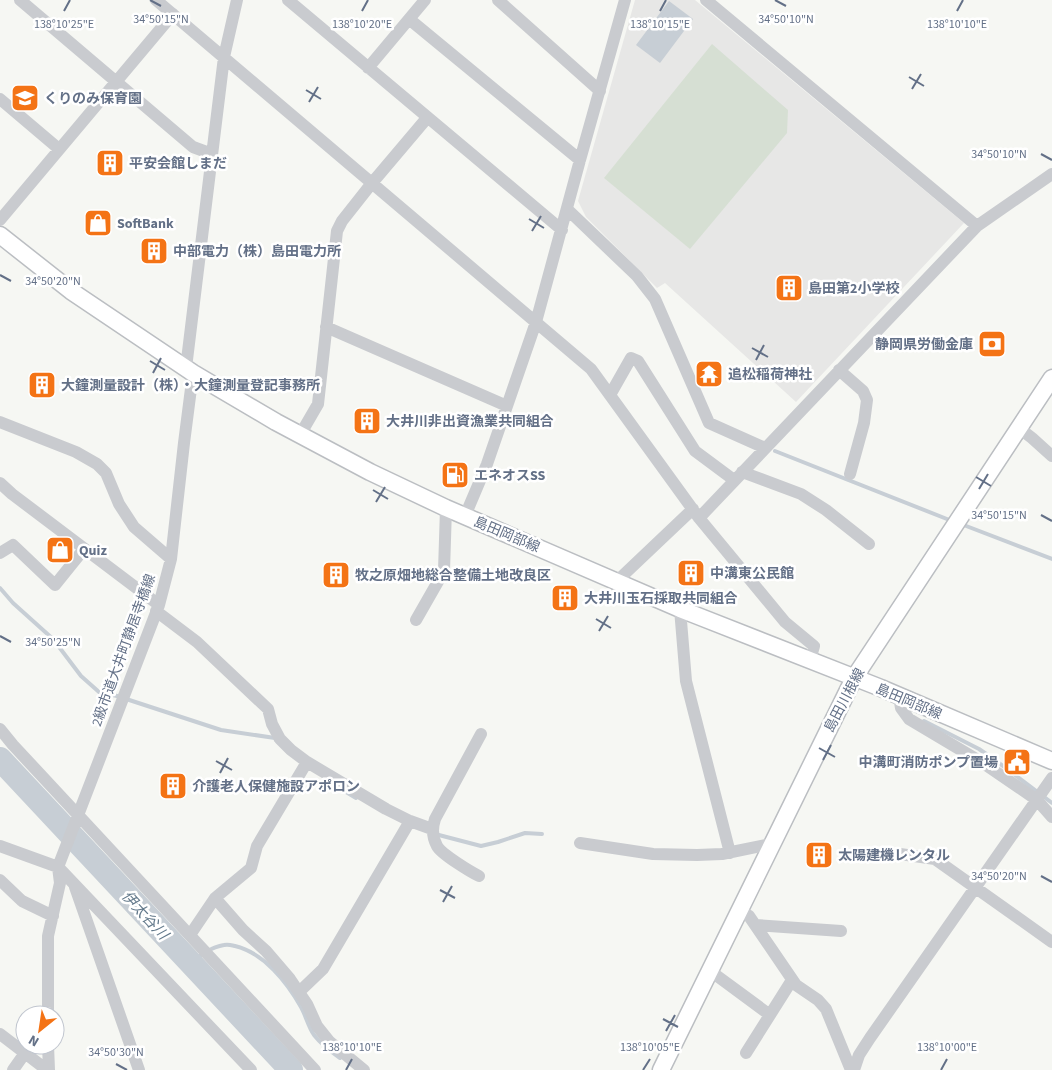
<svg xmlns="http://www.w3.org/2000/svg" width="1052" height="1070" font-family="'Source Sans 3','Noto Sans JP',sans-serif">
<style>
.built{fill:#e7e7e6}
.green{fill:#d6dfd3}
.water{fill:#c7ced5}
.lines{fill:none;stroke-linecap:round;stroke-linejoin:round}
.stream{stroke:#c7ced5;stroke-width:4}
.river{stroke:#c7ced5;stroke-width:24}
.major-casing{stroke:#bbbec2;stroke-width:19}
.minor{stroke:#c9cbcf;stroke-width:12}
.major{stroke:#fff;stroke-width:16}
.ticks{fill:none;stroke:#637087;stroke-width:2}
.labels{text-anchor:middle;stroke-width:5;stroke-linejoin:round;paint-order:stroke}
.poi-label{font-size:14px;font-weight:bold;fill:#637087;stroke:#fff;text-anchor:start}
.street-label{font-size:14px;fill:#637087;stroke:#fff}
.water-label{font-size:15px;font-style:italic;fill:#63798b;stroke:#fff}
.ticks-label{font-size:12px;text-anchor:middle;fill:#637087;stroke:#fff;stroke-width:5;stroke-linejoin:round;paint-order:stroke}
</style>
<rect width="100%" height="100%" fill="#f6f7f3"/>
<path class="built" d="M635,0H695L964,223L796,402L665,283L657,288L586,217L578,201Z"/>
<path class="green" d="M712,44L788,110L787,133L690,249L604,178Z"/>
<path class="water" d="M669,1L693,19L660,63L636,45Z"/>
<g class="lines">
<path class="stream" d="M775,451L952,521
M961,524L1052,559
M0,588L13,603L53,639L81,676L99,692L117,696L221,730L275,738L276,740
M924,721L979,749L995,760L1052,803
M341,789L356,798
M435,834L481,846L498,842L525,833L542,834
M191,963C201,955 211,947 224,945C228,944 231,945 235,946C264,953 287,982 301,1007C306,1016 308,1026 314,1035C321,1044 330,1051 340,1058"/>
<path class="river" d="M0,759L291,1070"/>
<defs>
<path id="major" d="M0,235L71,291L193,373L276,422L370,472L446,508L680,609L881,688L1052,761
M661,1070L854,678L1052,378"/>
</defs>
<use href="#major" class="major-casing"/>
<path class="minor" d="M20,0L193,147L212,154
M156,0L591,369L699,518L785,622L814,646L810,660
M288,0L562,230
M498,0L600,91
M706,0L977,226
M409,19L580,160
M368,68L425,0
M0,99L59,149
M567,209L637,276L655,299L709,423L765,448
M0,220L173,14
M326,327L507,406
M186,368L224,57L237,0
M839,370L863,391L867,400L864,423L850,474
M610,395L631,358L638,361L695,451L734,480
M0,422L76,452L97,464L106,473L119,504L134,527L171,559
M1019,428L1032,438L1052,456
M300,435L318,404L337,231L342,221L372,183L427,118
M742,472L801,494L826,510L869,544
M0,483L12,494L159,605
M465,516L487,464L536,322L580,160L625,0
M699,518L977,226L1052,174
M0,553L13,545L55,585L84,549
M616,582L693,509
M680,609L686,681L730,853
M156,611L197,642L268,709L272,724L280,739L291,750L307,762L386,809L410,821L432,829
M416,620L444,571L446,508
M899,696L901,708L909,719L986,765L1037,800L1052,817
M0,729L13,745L315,1070
M580,843L653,854L697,855L722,854L771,844
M0,846L58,867L251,1070
M900,854L935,859L1052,942
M479,876C471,872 441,854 437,846C432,837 432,828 435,819L481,734
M0,880L22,901L53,916
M75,887L139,1070
M215,898L243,930L266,951L290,979L307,1004L317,1026L329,1041L364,1070
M739,910L749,916L796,985L818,1000L826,1009L851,1070
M756,925L841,931
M190,935L215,898L251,868L257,846L307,762
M709,970L770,1015
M299,992L323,969L410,821
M48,1015V936L60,883L58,867L159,605L171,559L184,443L193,373
M0,1034L47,1070
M48,1045L49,1070
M746,1053L792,980
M13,1070L25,1053
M854,1070L859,1055L870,1038L1052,778"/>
<use href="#major" class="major"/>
</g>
<path class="ticks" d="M150,0L161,6M775,0L786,6M64,11L70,0M362,11L368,0M660,11L666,0M957,11L963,0M909,77L924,86M912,89L921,74M306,90L321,99M309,102L318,87M1041,154L1052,160M529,219L544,228M532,231L541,216M0,275L11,281M752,348L768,357M756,360L764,345M150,361L165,370M153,373L161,358M976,477L991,486M979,489L988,474M373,490L388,499M376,502L385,487M1041,515L1052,521M596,619L611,628M599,631L608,616M0,636L11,642M819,748L835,757M823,760L831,745M216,761L232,770M220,773L228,758M1041,876L1052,882M440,890L455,898M443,902L452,886M663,1019L678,1027M666,1031L675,1015M116,1064L127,1070M346,1070L352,1059M643,1070L650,1059M941,1070L947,1059"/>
<defs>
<symbol id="school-square" viewBox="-11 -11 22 22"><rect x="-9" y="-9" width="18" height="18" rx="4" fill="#f47315" stroke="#fff"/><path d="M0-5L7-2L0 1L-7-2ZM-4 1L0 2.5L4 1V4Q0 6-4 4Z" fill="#fff"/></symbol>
<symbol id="building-square" viewBox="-11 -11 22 22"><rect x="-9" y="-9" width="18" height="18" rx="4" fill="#f47315" stroke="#fff"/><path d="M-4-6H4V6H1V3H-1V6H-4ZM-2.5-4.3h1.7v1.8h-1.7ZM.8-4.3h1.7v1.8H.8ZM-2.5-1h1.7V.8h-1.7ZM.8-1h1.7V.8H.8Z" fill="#fff"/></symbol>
<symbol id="shop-square" viewBox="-11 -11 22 22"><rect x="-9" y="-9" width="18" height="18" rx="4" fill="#f47315" stroke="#fff"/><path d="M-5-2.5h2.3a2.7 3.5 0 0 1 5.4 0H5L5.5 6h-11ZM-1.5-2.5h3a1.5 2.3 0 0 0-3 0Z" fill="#fff"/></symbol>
<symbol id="bank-square" viewBox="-11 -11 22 22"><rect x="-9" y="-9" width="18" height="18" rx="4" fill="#f47315" stroke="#fff"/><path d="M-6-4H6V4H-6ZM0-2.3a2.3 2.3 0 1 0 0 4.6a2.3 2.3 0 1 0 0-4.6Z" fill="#fff"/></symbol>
<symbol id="temple-square" viewBox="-11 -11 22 22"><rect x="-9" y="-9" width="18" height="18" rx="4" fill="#f47315" stroke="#fff"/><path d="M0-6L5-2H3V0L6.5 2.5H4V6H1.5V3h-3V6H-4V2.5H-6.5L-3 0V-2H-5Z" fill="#fff"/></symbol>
<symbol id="fuel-square" viewBox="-11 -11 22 22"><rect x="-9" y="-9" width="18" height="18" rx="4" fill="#f47315" stroke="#fff"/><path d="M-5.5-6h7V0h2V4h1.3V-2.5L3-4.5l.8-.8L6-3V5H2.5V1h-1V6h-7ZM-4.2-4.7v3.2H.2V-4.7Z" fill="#fff"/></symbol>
<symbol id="civic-square" viewBox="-11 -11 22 22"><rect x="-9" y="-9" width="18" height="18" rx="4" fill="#f47315" stroke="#fff"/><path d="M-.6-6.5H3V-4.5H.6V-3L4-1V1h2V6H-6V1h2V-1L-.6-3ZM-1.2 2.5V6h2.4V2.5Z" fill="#fff"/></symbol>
</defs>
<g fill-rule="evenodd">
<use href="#school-square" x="9" y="82" width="32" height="32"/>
<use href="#building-square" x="94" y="147" width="32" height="32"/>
<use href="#shop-square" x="82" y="207" width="32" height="32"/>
<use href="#building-square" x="138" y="235" width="32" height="32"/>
<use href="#building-square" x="773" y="272" width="32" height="32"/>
<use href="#bank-square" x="976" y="328" width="32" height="32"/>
<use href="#temple-square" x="693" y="358" width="32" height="32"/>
<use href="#building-square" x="26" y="369" width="32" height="32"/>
<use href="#building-square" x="351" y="405" width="32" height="32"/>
<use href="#fuel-square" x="439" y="459" width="32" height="32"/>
<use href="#shop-square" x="44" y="534" width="32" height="32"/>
<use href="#building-square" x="675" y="557" width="32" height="32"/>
<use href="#building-square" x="320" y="559" width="32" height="32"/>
<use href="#building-square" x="549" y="582" width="32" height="32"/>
<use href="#civic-square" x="1001" y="746" width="32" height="32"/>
<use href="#building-square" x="157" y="770" width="32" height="32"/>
<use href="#building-square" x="803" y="839" width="32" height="32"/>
</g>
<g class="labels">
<g class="poi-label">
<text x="44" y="103">くりのみ保育園</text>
<text x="129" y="168">平安会館しまだ</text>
<text x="117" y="228">SoftBank</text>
<text x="173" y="256">中部電力（株）島田電力所</text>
<text x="808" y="293">島田第2小学校</text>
<text x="973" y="349" text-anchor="end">静岡県労働金庫</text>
<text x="728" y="379">追松稲荷神社</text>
<text x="61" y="390">大鐘測量設計（株）・大鐘測量登記事務所</text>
<text x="386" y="426">大井川非出資漁業共同組合</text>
<text x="474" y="480">エネオスSS</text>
<text x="79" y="555">Quiz</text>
<text x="710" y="578">中溝東公民館</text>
<text x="355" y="580">牧之原畑地総合整備土地改良区</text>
<text x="584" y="603">大井川玉石採取共同組合</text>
<text x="998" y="767" text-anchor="end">中溝町消防ポンプ置場</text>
<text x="192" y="791">介護老人保健施設アポロン</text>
<text x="838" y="860">太陽建機レンタル</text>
</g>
<g class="street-label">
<text transform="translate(507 534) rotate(23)" y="5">島田岡部線</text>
<text transform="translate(123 650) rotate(-70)" y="5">2級市道大井町静居寺橋線</text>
<text transform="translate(844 700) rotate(-62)" y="5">島田川根線</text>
<text transform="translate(909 701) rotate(23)" y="5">島田岡部線</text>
</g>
<g class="water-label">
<text transform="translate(145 915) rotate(47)" y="5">伊太谷川</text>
</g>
</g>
<g class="ticks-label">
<text x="161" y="23">34°50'15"N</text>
<text x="786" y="23">34°50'10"N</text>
<text x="64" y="28">138°10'25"E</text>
<text x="362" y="28">138°10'20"E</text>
<text x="660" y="28">138°10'15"E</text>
<text x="957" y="28">138°10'10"E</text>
<text x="999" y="158">34°50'10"N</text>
<text x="53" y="285">34°50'20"N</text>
<text x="999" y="519">34°50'15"N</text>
<text x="53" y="646">34°50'25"N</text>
<text x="999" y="880">34°50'20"N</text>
<text x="352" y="1051">138°10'10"E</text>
<text x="650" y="1051">138°10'05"E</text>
<text x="947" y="1051">138°10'00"E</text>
<text x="116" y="1056">34°50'30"N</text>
</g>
<g transform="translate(40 1030) rotate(210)"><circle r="24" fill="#ffffff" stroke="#c1c6cf"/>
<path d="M0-4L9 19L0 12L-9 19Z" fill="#f47315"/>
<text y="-8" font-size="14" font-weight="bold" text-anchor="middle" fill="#637087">N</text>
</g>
</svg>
